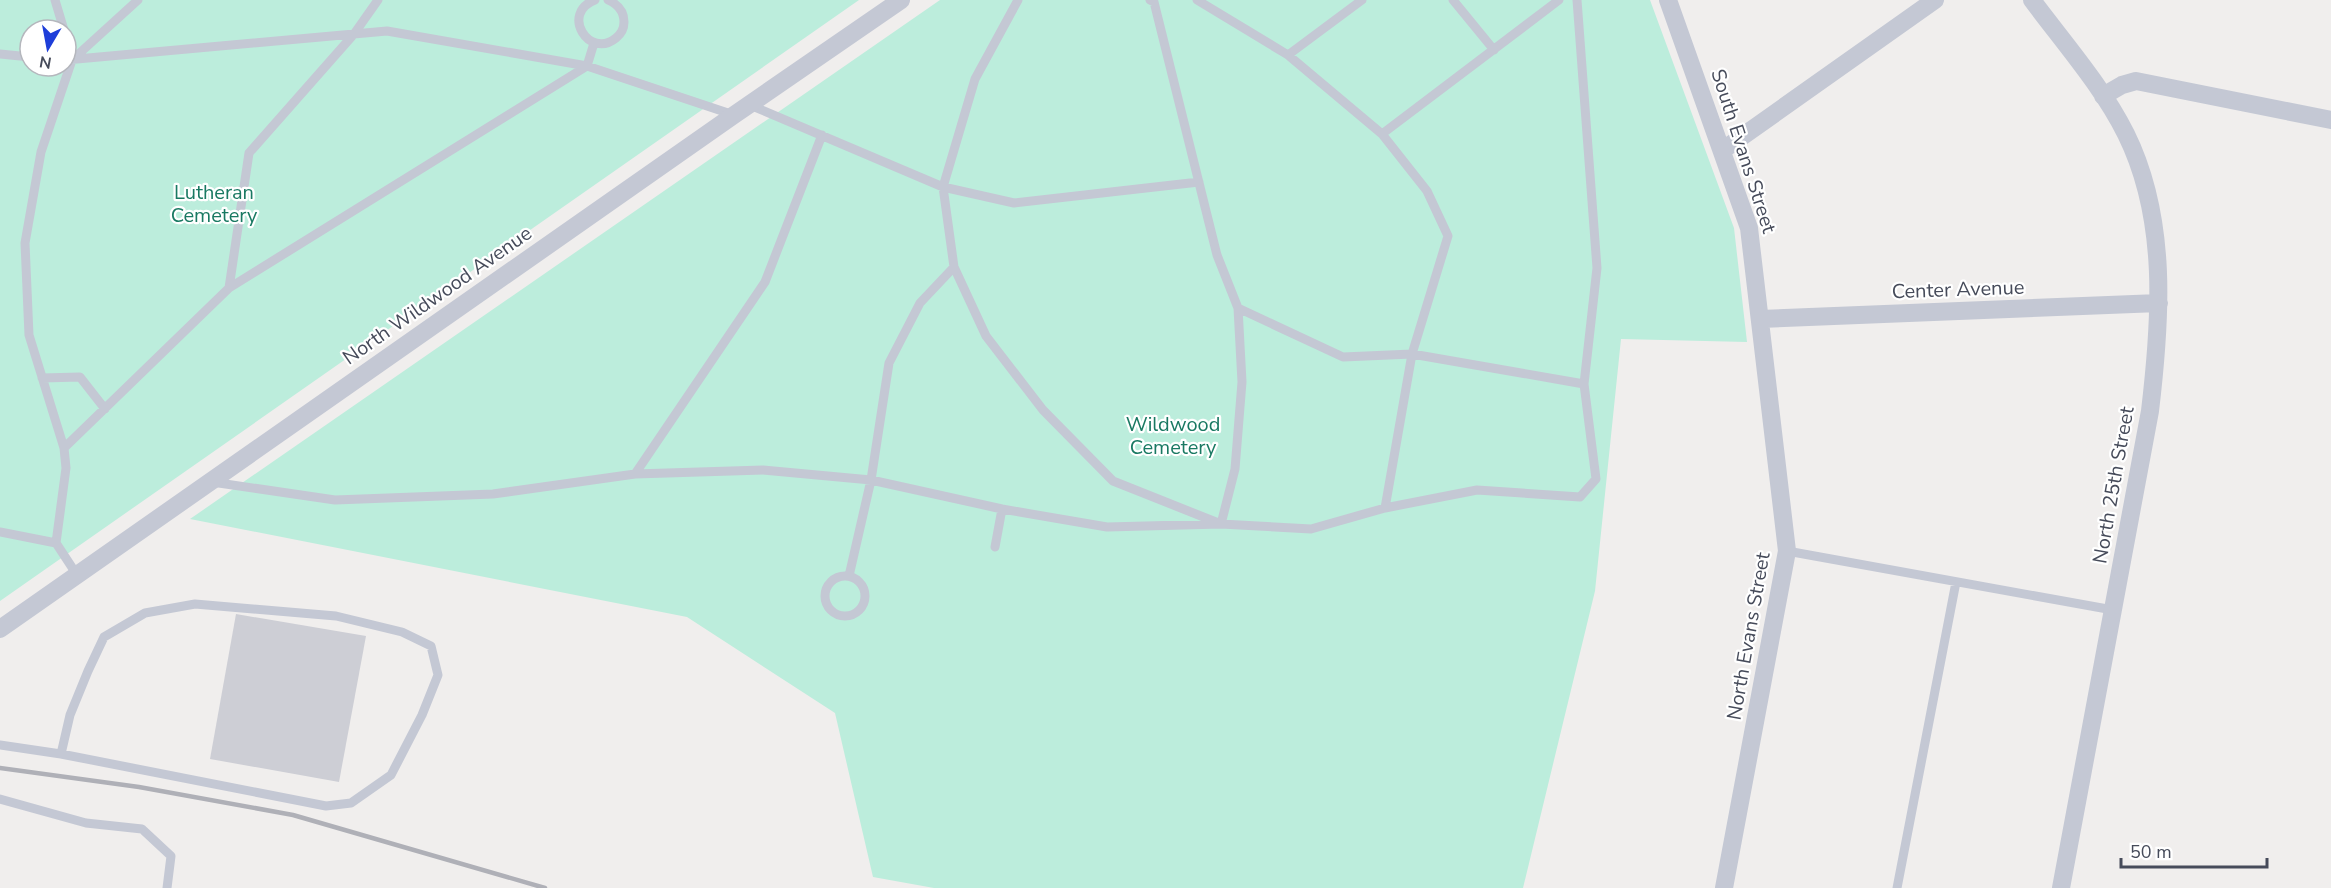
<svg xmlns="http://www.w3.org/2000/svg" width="2331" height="888" font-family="'Nunito Sans',sans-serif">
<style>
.green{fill:#bceddc;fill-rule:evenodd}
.building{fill:#cdced5}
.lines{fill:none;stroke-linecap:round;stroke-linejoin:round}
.lane{stroke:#c4c8d4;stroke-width:9}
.street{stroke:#c4c8d4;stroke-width:18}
.rail{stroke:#afb0b7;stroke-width:4.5}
.labels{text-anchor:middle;stroke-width:4.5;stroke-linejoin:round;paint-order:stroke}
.street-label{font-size:20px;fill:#464b5a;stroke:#fff}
.park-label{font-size:20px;fill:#197962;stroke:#fff}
</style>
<rect width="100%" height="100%" fill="#f0eeed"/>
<path class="green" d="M0,0H859L0,601ZM30,30H66V66H30Z
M940,0H1650L1734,228L1747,342L1621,339L1595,591L1523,888H934L873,877L835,713L687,617L190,519Z"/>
<path class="building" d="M236,614L366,636L339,782L210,759Z"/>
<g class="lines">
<path class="lane" d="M55,0L64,30
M595,0C560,13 589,60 616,38C621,34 624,28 624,22C624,11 617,4 608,0
M1018,0L975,79L943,187L954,267L986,336L1043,410L1113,481L1221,524L1235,469L1242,382L1238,308
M1150,0L1154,2L1217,255L1238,308L1343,357L1412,354L1584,384
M1197,0L1288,55L1382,134L1427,191L1448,236L1412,354L1385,508
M1453,0L1494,50
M66,39L72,60
M0,54L30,57
M1288,55L1362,0
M66,60L387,31L587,66L734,115
M750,105L943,187L1014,203L1199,182
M1382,134L1559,0
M229,288L249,153L354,34L378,0
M42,378L80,377L105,409
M64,448L229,288L587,66L594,43
M635,474L765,282L822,135
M212,482L335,500L493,494L635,474L763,470L871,480L1002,509L1107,527L1221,524L1311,529L1385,508L1477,490L1580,497L1596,479L1584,384L1597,268L1577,0
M0,532L56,543L77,575
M56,543L66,468L64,448L29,335L25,243L41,152L72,60L138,0
M995,547L1002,509
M1787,551L2113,610
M849,576L871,480L889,363L920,303L954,267
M825 596a20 20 0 1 1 40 0a20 20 0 1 1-40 0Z
M0,745L61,754L326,806L351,803L391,775L422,715L438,675L431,646L402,632L336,616L195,604L145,613L104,637L88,671L70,715L61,754
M0,799L86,823L142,829L171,856L167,888
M1897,888L1956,582"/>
<path class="street" d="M1668,0L1749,228L1787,551L1724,888
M2032,0C2064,43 2102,86 2126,134C2168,219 2161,319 2150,411L2061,888
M2103,96L2122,85L2136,81L2331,120
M1723,150L1935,0
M1760,319L2159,303
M0,629L734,115L901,0"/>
<path class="rail" d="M0,768L139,787L293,815L545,888"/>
</g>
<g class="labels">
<g class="street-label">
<text transform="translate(1744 151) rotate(72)" y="7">South Evans Street</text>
<text transform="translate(1958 289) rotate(-2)" y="7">Center Avenue</text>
<text transform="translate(437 295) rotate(-35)" y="7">North Wildwood Avenue</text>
<text transform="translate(2113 485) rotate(-80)" y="7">North 25th Street</text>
<text transform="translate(1748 636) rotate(-80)" y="7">North Evans Street</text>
</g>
<g class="park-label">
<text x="214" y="199">Lutheran<tspan x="214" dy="23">Cemetery</tspan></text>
<text x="1173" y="431">Wildwood<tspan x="1173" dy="23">Cemetery</tspan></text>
</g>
</g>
<g transform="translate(48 48) rotate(190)"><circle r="28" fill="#ffffff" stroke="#b5b7bd" stroke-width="1.5"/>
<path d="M0-4.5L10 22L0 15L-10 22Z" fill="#1e3ed9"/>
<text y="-9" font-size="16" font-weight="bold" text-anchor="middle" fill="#464b5a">N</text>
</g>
<path d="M2121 858v9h146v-9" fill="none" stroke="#464b5a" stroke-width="3"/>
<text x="2130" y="858" font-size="18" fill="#464b5a" stroke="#ffffff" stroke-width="4.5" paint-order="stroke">50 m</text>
</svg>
